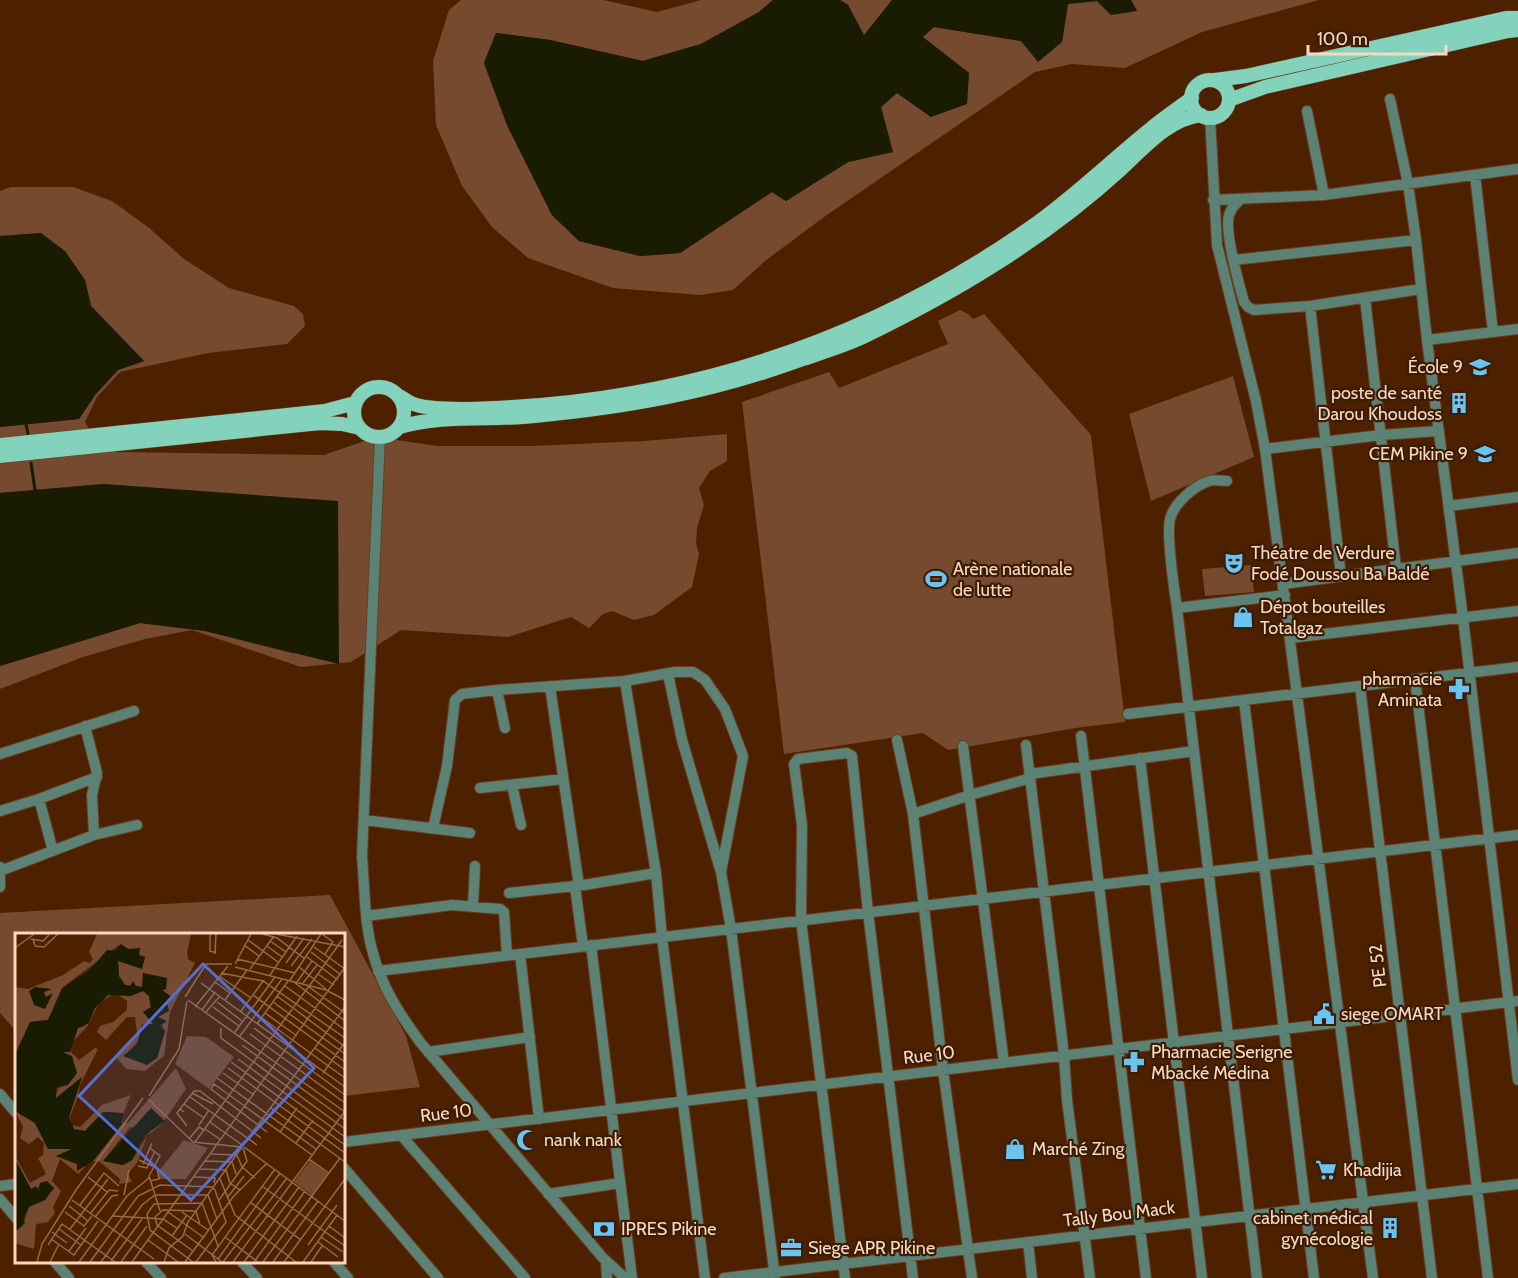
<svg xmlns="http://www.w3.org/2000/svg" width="1518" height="1278" font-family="Cabin,sans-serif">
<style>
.green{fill:#754a2f}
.water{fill:#191b03}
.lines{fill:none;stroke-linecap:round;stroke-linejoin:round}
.stream{stroke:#191b03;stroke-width:3}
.minor-casing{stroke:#693e1f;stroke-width:12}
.major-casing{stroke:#693e1f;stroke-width:15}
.minor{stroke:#5c8175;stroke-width:10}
.major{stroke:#83d3bc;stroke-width:14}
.labels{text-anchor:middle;stroke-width:4.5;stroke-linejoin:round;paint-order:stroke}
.poi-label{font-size:18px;fill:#fbd7c1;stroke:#3b1c05;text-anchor:start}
.street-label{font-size:18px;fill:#fbd7c1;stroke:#3b1c05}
.inset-road{fill:none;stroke:#936a4d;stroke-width:1.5}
.view{fill:#5470d2;fill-opacity:0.15;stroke:#5470d2;stroke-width:3}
.inset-edge{fill:none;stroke:#fbd7c1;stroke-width:3}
</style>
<rect width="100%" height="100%" fill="#4d2100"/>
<path class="green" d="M461,0H603L657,12L701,0H773L759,12L701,44L642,61L550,40L496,33L484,63L507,125L552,215L579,241L640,256L680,253L772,192L786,201L848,162L892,152L881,107L897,93L931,117L969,73L922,37L934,27L1021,41L1062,42L1068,3L1097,1L1137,11L1131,0H1319L1202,32L1125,68L1072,64L1035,72L824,217L765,261L733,290L700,295L613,288L528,258L492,227L462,186L436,125L433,61L449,10Z
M840,0H892L864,36L848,5Z
M11,187H73L112,201L148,227L184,259L229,288L294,306L303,314L305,326L287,344L208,353L120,372L97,397L85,422L94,437L115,452L324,455L376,437L437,446H532L644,441L727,434V461L710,471L699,488L704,505L697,528L696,543L699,554L692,587L654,615L634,620L612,611L603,614L589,628L571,617L508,637L401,630L351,662L301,667L192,630L145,639L83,657L0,689V666L140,623L205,631L295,654L104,484L0,493V427L79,419L95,395L118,370L144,361L91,306L85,280L41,233L0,236V191Z
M960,310L968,314L973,319L984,314L1091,435L1125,722L1082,727L948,750L923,733L784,754L742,402L829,372L839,388L948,344L938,321Z
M1233,376L1254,457L1151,501L1129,414Z
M1251,565L1254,592L1205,596L1202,569Z
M330,895L406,1036L420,1087L344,1096V934H16V1031L0,1013V913Z"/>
<path class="water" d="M773,0H840L848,5L864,35L892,0H1131L1137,11L1111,15L1097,1L1068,4L1062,42L1038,62L1021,41L934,27L923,37L969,73L967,104L931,117L897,93L881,107L893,152L848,162L786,201L772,192L680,253L640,256L579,241L552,215L507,125L484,63L496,33L550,40L643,61L701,44L759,12Z
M41,233L65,251L85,280L91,306L144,361L118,370L95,395L79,419L0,427V236Z
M104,484L338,501L339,664L205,631L140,623L0,666V493Z"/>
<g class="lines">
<path class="stream" d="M26,424L28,434
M31,463L35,490"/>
<defs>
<path id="minor" d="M1390,99L1408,184L1416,240L1427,340L1463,618L1518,1080
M1307,111L1324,195
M1210,117L1217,245L1256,401L1265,449L1373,1278
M1475,175L1493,332
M1213,200L1324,195L1518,169
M1240,200C1235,204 1231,209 1229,215C1224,232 1239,284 1244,302L1248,307L1254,310L1310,306L1421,289
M1234,260L1416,240
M1365,298L1396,568
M1310,306L1341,576
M1427,340L1518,329
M380,437L362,857C365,889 364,923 373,953C381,986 401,1016 420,1042L603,1258L625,1278
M1265,449L1381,435L1438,431
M1227,481C1222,481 1214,479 1209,481C1194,486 1174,503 1170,519C1166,538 1174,587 1177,608L1257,1278
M1449,506L1518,497
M1283,584L1518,553
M1177,608L1285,595
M1290,638L1518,611
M668,674L682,740L720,869
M1415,679L1488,1278
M625,681L656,873L662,937L705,1278
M550,686L579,886
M1360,686L1432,1278
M497,690L625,681L675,672H693L705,680L725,709L743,756L721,872L731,929L775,1278
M1244,700L1314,1278
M1128,714L1518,667
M1081,736L1146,1278
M897,740L913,814L943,1070L972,1278
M1026,745L1064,1055L1067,1100L1090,1278
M963,746L1004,1063
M0,754L134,711
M1140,758L1202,1278
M1030,774L1194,751
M512,785L521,825
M480,788L563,779
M39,799L53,851
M0,811L39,799L97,777
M913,814L970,795L1031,778
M364,820L470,833
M433,828L447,766L455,700L462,694L497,690L505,728
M94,835L137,825
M0,867V887
M0,871L94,835L92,795L97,773L85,726
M575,886L583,946
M509,893L584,885L656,873
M473,906L475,866
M366,916L452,905L500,909L504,912L507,955
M591,945L632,1278
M520,954L539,1119
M378,971L1518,835
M428,1052L530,1037
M0,1094L16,1113
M401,1135L525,1278
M344,1142L1518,1001
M344,1168L438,1278
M0,1186L16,1184
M548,1194L620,1183
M0,1199L16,1218
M1028,1242L1032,1278
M55,1262L69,1278
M146,1262L161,1278
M242,1262L257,1278
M334,1262L348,1278
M606,1262L607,1278
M724,1278L1518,1184
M845,1278L801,920L802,825L794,764L798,759L847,753L852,756L868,912L913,1278"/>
<path id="major" d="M1215,80L1246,76L1506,18H1518
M1191 99a19 19 0 1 1 38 0a19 19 0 1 1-38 0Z
M1229,100L1265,87L1508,31L1518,30
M354 412a25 25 0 1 1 50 0a25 25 0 1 1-50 0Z
M399,396C403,398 407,401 411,403C434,414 513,407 541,405C723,389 888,329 1037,223C1076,195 1111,161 1148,131C1162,119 1177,109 1192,98
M399,427C443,414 489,421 534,416C630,407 712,392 803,359C823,352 844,346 863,337C956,292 1043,240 1120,170C1143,149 1168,119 1201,115
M0,445L325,411L355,403
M0,456L320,423L342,424L360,428"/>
</defs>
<use href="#minor" class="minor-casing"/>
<use href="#major" class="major-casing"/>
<use href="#minor" class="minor"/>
<use href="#major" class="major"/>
</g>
<defs>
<symbol id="school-bare" viewBox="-9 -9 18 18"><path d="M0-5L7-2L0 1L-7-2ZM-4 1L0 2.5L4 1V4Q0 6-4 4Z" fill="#6ac3f1" stroke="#3b1c05" stroke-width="2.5" paint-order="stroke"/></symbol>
<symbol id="building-bare" viewBox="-9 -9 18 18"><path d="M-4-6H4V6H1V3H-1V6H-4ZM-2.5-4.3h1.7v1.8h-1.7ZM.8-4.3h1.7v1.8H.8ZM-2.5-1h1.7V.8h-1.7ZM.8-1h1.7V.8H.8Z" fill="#6ac3f1" stroke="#3b1c05" stroke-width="2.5" paint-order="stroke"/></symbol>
<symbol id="theatre-bare" viewBox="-9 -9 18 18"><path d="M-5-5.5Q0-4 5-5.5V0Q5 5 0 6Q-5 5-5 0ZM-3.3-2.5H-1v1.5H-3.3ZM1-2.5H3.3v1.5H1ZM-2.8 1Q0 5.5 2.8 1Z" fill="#6ac3f1" stroke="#3b1c05" stroke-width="2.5" paint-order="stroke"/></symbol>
<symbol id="stadium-bare" viewBox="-9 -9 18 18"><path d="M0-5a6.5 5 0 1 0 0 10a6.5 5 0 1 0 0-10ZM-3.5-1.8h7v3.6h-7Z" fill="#6ac3f1" stroke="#3b1c05" stroke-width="2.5" paint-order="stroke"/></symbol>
<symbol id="shop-bare" viewBox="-9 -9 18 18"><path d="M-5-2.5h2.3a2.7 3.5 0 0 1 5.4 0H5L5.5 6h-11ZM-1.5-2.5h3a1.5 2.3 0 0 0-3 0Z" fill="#6ac3f1" stroke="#3b1c05" stroke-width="2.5" paint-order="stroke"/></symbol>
<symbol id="pharmacy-bare" viewBox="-9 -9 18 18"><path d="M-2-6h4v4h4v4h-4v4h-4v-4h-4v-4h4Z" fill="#6ac3f1" stroke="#3b1c05" stroke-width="2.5" paint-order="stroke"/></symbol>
<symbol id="civic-bare" viewBox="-9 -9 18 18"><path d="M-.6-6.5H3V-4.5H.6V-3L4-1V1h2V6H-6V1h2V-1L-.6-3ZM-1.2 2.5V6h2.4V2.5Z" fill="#6ac3f1" stroke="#3b1c05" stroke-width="2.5" paint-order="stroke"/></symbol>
<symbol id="mosque-bare" viewBox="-9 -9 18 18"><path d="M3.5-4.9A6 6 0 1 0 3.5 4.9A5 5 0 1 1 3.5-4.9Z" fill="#6ac3f1" stroke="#3b1c05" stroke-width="2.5" paint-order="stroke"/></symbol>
<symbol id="supermarket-bare" viewBox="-9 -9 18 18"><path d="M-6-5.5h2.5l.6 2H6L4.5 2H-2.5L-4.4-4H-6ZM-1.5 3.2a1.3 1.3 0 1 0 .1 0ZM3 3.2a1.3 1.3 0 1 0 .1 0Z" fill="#6ac3f1" stroke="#3b1c05" stroke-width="2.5" paint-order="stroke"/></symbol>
<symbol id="bank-bare" viewBox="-9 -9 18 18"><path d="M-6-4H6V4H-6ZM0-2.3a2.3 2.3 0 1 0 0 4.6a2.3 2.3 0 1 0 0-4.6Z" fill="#6ac3f1" stroke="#3b1c05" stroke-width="2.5" paint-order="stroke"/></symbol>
<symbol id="office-bare" viewBox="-9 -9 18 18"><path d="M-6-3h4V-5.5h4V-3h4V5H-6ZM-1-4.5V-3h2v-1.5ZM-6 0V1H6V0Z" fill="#6ac3f1" stroke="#3b1c05" stroke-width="2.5" paint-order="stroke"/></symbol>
</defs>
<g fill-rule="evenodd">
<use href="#school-bare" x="1465" y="352" width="30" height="30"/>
<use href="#building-bare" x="1444" y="388" width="30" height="30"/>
<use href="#school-bare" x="1470" y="439" width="30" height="30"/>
<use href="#theatre-bare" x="1219" y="548" width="30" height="30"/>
<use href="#stadium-bare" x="921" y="564" width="30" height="30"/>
<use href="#shop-bare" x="1228" y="602" width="30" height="30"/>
<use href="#pharmacy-bare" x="1444" y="674" width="30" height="30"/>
<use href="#civic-bare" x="1309" y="999" width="30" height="30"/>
<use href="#pharmacy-bare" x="1119" y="1047" width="30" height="30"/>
<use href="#mosque-bare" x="512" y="1125" width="30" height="30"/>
<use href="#shop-bare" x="1000" y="1134" width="30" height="30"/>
<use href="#supermarket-bare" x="1311" y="1155" width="30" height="30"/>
<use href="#building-bare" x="1375" y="1213" width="30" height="30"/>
<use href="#bank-bare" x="589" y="1214" width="30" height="30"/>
<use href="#office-bare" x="776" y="1233" width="30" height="30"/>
</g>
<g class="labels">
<g class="poi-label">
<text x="1463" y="373" text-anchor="end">École 9</text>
<text x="1442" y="399" text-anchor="end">poste de santé<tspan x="1442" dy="21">Darou Khoudoss</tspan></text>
<text x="1468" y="460" text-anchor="end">CEM Pikine 9</text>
<text x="1251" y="559">Théatre de Verdure<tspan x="1251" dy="21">Fodé Doussou Ba Baldé</tspan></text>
<text x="953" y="575">Arène nationale<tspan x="953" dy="21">de lutte</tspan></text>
<text x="1260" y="613">Dépot bouteilles<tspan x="1260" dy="21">Totalgaz</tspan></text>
<text x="1442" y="685" text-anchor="end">pharmacie<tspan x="1442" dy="21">Aminata</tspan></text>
<text x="1341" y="1020">siege OMART</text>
<text x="1151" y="1058">Pharmacie Serigne<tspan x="1151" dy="21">Mbacké Médina</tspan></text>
<text x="544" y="1146">nank nank</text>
<text x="1032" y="1155">Marché Zing</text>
<text x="1343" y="1176">Khadijia</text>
<text x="1373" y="1224" text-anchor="end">cabinet médical<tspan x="1373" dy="21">gynécologie</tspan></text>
<text x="621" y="1235">IPRES Pikine</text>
<text x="808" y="1254">Siege APR Pikine</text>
</g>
<g class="street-label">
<text transform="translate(1378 966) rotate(-97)" y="6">PE 52</text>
<text transform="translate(929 1055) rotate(-7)" y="6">Rue 10</text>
<text transform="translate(446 1113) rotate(-7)" y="6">Rue 10</text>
<text transform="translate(1119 1214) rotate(-7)" y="6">Tally Bou Mack</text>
</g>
</g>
<g transform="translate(15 933)">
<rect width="330" height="330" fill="#4d2100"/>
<path d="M82,1H176L172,19L173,26L180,30L155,79L149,123L130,138L111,136L102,125V120L122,100L120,84H112L91,107L82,99L85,93L98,89L112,77V68L100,60L84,70L72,94L57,109L56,119L64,127L80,115L83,116L65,152L63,163L55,184L57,192L65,194L87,172L116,162L107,183L108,190H113L161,135L171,156L147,191L132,203L122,230L113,241L117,249L104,251L105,246L84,228H76L63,241L45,226L37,248L46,258L38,274L40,280L33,289L21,291L19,316L0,310V299L8,292L14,274L38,254L16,256L1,228L0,223L15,250L31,241L23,225L28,222L29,210L23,204L14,211L5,205L8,194L0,178L20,190L33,216H57L41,223L70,234L76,228L79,227L107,191L106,183L107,180L88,179L70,198L59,196L54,184L67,144L40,166L52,124L48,119H54L56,106L63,95L70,93L80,75L84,70L93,62L100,60L116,62L128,58L134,63L138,91L113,119L142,125L150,98L143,84L157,65L147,57L151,56L146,45L128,41V54L110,52L104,44L103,28L130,24L104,12L52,51L33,87L15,89L12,104L7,106L0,122V54L13,56L48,42L69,28L75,30L78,26L74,19ZM115,194L136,197L117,227L107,232L89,227ZM172,103L191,104L219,124L194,156L160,131ZM169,207L193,215L171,246H144L143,239ZM296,227L313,240L297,262L279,249Z" fill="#754a2f" fill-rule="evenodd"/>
<path d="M106,11L113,16L125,15L124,23L130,24L127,36L103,28L104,43L110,52L115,53L118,48L121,53L127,54L128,40L152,45L151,56L147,57L158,65L152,70L154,78L143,84L152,88L145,93L150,98L142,125L132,132L108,123L122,112L127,92L138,91L128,79L136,74L134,63L128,58L116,63L93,62L80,75L74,90L63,95L55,119H48L57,123L62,140L53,152L41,155V165L67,144L54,184L59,196L70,198L88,179L108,180L107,191L79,227L62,238V231L41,223L57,216H33L20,190L0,178V122L15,89L33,87L47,55L74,38L92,17L100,18ZM20,54L37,56L29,59L31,64L38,60L30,76L19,72L14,58ZM136,175L150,188L130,202L117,227L108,232L88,228ZM0,226L16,256L21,253L23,257L25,250L32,248L39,255L30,267L14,274L8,285L10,290L0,299Z" fill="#191b03"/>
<path class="inset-road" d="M195,1V18L201,20M248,1L262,5L290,26M261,1L330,14M307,1L318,9L310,21M16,6L28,8L34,2M18,6L20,13L29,14L43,1M233,7L263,29M255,8L271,19M229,12L244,23M252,13L267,24M299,14L330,36M0,15L19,1M296,19L326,42M200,21L201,1M292,24L323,47M222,26L280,40M271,30L289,5M220,31L236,1M276,33L297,6M220,34L311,57L330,67M284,34L311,56M235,36L259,3M206,40L248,48L330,105M303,41L319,52M255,42L282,3M204,43L236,65M275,47L306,1M200,49L215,60M279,49L330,88M282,49L297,28M186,50L330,154M288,50L302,32M295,52L327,7M270,53L330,97M294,54L330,80M238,62L330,129M262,63L329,113M170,64L191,31H217M173,67L330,179M210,67L232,37M202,69L227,88M258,69L330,121M180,74L213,33M198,74L224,93M187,77L200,59M226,78L249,47M191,79L205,63M250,80L282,103M247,85L330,145M242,91L273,48M206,95V105L330,196M239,95L330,162M220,99L260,44M235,101L330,170M225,103L267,46M227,112L330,187M300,115L330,137M223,126L330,204M216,129L330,212M213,135L330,220M208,140L239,162M308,140L330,109M202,145L301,216M177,160L198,171M134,163L164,116L172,68M175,164L242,212M133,166L178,209L227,214M169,171L189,185M256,175L330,229M165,176L179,158H185L246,205M169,179L165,176L162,180L172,193M195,189L227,212M184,192L194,177M190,196L206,207M252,199L196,156L199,151L297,222M265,199L282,175M174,206L184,194L189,197M180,209L294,53M281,210L298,187M228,212L330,74M229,214L330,288M135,215L145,223L134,243L145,278M196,221L222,222L227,234L240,245M294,226L314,240M124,227L142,235L144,246L135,248M190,228L217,229L221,241M128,231L137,210M123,233L132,235L140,218M185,236L211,237L215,250L225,257M73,244L92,259M179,244L200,245L199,250M205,246L220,282L281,329M247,253L298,290M109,262L114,237M212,265L229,243M57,267L139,326M204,267L232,228L228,215M235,269L286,307M65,272L89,240L104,253M54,273L73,288M50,279L69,293L77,283M153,279L188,304M167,279L193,297M75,281L94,257L103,258M97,283L148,286L163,296M80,284L97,263L103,262M299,291L330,313M314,293L330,305M44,296L66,312M55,296L93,246M37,299L52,310M170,301L207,329M157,303L172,282M210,304L243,329M306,304L328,319M36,306L59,322L83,288M133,307L163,329M303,309L323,324M33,312L47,291L100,329M293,312L322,272M54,318L71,295M178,318L142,292L140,284L148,277L181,278L185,292M203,326L265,240M96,328L127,286M22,329L27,311L61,257L128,165M35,329L44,311M64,329L112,263L134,245M75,329L123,263L145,252L196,254L200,257L211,289L181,329M86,329L127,272L140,262H193L202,286M106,329L132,293M117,329L330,34M149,329L154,315L168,303L173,289L227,214M170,329L218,264L252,230M178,329L135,297L132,281L139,271L187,270L203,313M201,329L197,322L260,236M208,329L272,245M218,329L330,178M229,329L284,254M239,329L290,258M248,329L325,225M258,329L303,268M269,329L330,246M288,329L322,282M296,329L307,313"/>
<path class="view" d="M188,31L299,135L176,267L64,163Z"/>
<rect width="330" height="330" class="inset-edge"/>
</g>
<path d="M1308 45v9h138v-9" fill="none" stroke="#fbd7c1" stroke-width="3"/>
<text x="1317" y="45" font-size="18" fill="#fbd7c1" stroke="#3b1c05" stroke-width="4.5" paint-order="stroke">100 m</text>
</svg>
